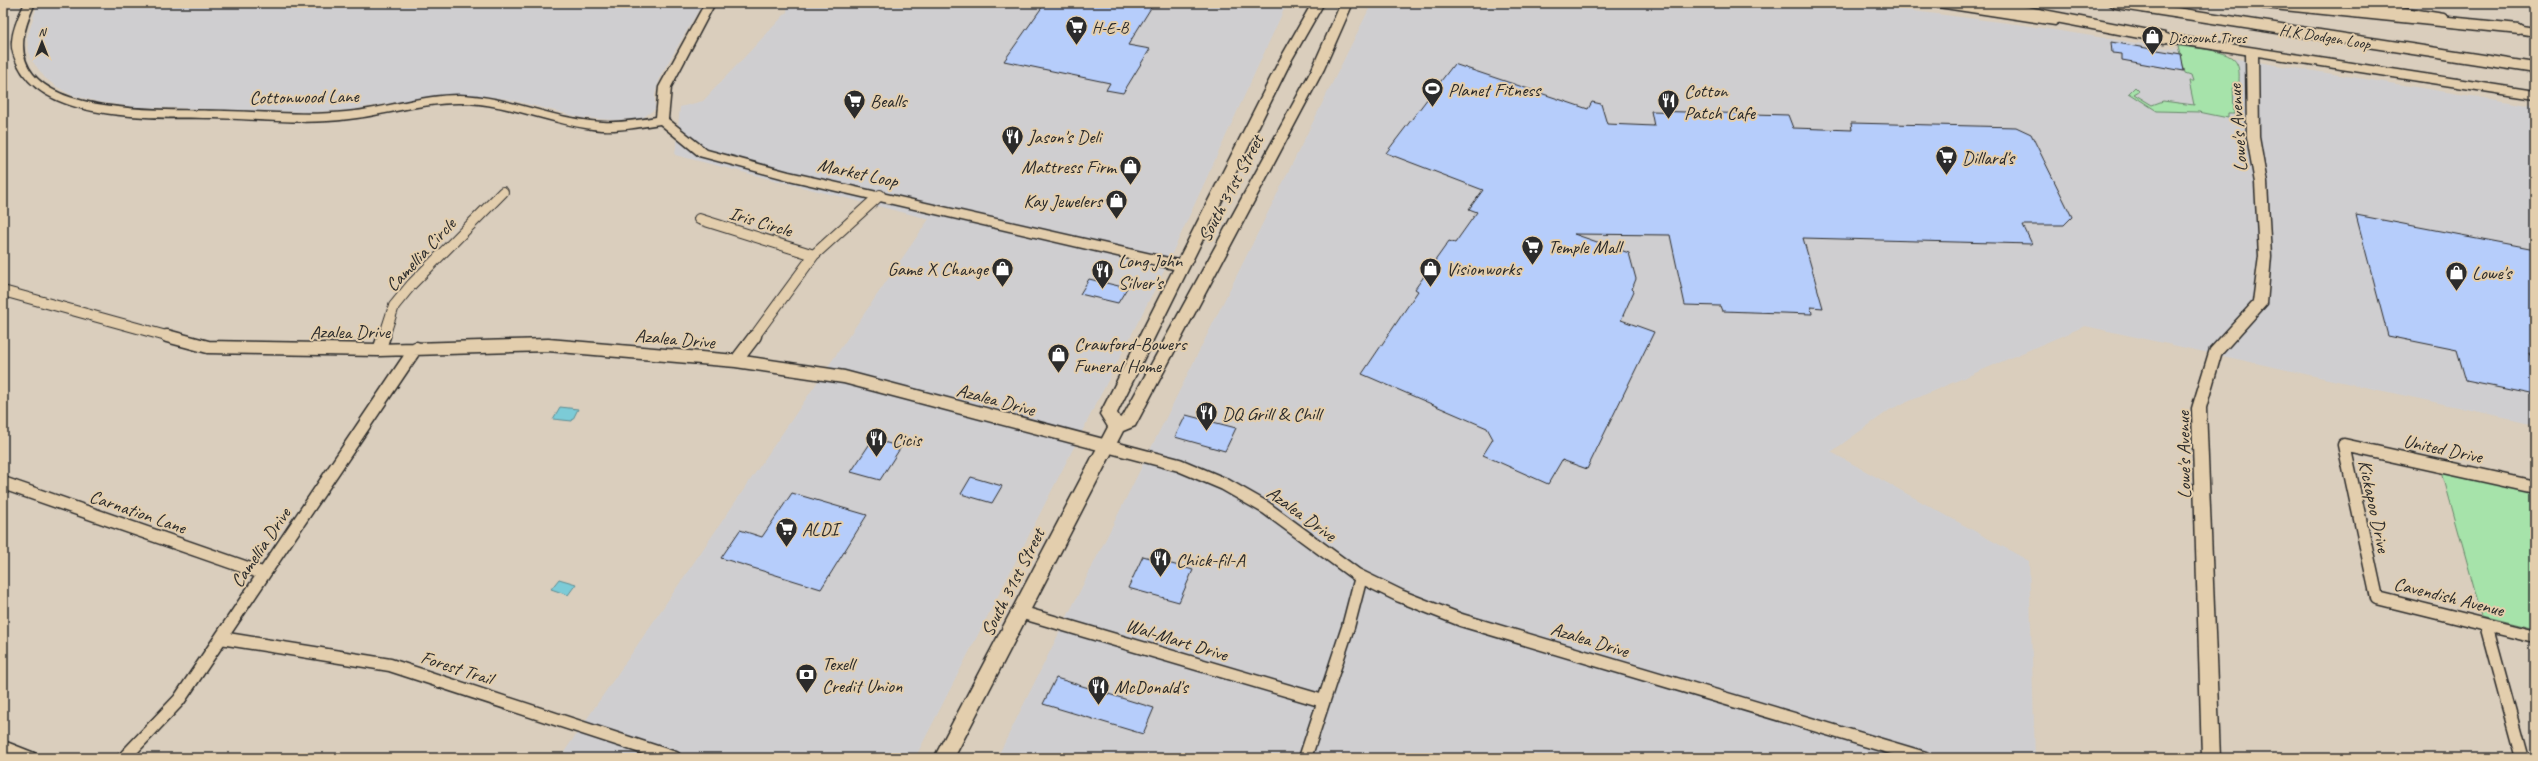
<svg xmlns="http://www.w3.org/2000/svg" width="2538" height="761" font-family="Caveat,sans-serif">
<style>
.built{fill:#cfced0}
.green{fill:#a6e3aa;stroke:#68876a}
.water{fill:#7ccbd7;stroke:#5c8b92}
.building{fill:#b6cdfb;stroke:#2b2b2b}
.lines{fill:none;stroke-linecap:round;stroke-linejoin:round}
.minor-far1-casing{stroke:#2b2b2b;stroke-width:12}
.minor-casing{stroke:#2b2b2b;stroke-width:15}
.tertiary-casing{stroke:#2b2b2b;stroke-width:3}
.secondary-casing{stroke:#2b2b2b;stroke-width:3}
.motorway-casing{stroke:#2b2b2b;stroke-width:3}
.minor-far1{stroke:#e3cead;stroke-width:10}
.minor{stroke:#e3cead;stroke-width:12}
.tertiary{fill:#e3cead;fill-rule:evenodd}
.secondary{fill:#e3cead;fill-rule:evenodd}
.motorway{fill:#e3cead;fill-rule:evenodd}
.labels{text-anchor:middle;stroke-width:4;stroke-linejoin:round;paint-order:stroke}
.far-poi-label{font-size:16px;fill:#2b2b2b;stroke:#e3cead;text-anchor:start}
.far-street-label{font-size:16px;fill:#2b2b2b;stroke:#e3cead}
.poi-label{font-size:19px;fill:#2b2b2b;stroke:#e3cead;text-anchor:start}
.street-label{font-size:19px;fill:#2b2b2b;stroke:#e3cead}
</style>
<rect width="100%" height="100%" fill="#dacebd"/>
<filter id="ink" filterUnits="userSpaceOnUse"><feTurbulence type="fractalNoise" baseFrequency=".025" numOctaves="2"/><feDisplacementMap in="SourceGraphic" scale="8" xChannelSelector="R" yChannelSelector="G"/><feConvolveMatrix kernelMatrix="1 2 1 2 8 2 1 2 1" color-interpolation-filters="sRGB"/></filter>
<g filter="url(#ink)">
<path class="built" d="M38,3H703L661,75L655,94V109L641,119L613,120L583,118L507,99L464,94L425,97L351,110L311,112L134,107L98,102L71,95L57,87L45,78L30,58L27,38Z
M788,3H1287L1164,271L915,758H560L929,219L675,155L680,107L703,101L787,12Z
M1372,3H1851L2023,25L2535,106V424L2085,326L1891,409L1831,452L2029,561L2035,758H997Z"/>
<path class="green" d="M2178,46C2193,48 2231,49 2237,64C2240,70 2239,78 2239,83H2233L2234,114H2228V118L2199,112L2157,111L2129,93L2135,87L2139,91L2134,94L2152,105L2163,101L2194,105L2189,81H2193L2191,75L2185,73Z
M2442,472L2535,492V629L2482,616Z"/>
<path class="water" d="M560,407L578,409L572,421L553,419Z
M559,579L576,584L568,595L551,589Z"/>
<path class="building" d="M1045,3H1154L1128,45L1150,49L1123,93L1106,90L1110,83L1004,61Z
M2111,42L2181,54L2184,71L2122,60V54L2112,53Z
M1454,64L1588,109L1592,102L1601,104L1607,124L1654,126L1651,111L1788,115L1793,128L1852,130L1851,123L2016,127L2031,134L2072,217L2064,225H2023L2032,244L1803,238L1823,308L1811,307L1812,314L1722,311L1720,306L1685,305L1670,235L1574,234L1629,253L1636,279L1632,289L1634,291L1621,320L1654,332L1587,469L1562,460L1548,484L1483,455L1493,439L1487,428L1362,374L1418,291L1415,289L1449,241L1455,243L1477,212L1469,209L1483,190L1386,153Z
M2356,215L2535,249V353L2530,352L2535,367V395L2466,381L2457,350L2388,336Z
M1089,279L1127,288L1118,303L1080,294Z
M1186,415L1236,428L1225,451L1175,437Z
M873,439L901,447L880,480L851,472Z
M971,477L1002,486L992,503L961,494Z
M792,493L867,515L821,589L721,558L740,530L762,537Z
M1143,556L1193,570L1179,602L1128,588Z
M1056,678L1154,708L1143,734L1043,704Z"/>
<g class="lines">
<defs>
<path id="minor-far1" d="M699,219L814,255
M3,291L170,337
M384,337L394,306L412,284L503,192
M754,337L814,255L880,195"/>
<path id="minor" d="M167,336L208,347L379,350L548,345L736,361L844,377L1179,465L1224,484L1266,508L1357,575L1400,596L1461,620L1925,758
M379,350L384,336
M736,361L755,336
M3,483L262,573
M2535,487L2344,445L2377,598L2535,637
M1020,612L1323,701
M2486,625L2522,758
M221,638L390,665L675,758
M3,747L31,758
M124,758L179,700L416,348
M1305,758L1348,627L1361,577"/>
<path id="tertiary" d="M25,3H35C25,26 15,51 33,74C67,116 175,109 225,111C265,112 306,116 346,112C384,109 421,95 459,95C509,96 554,120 603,122C621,123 639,120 656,117L659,87L705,3H715L671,87L668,119L707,150L789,172L1182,261L1189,266L1182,271L789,180L699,156L660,124C640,127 621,131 601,130C553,126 507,102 458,103C421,103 385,115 349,119C304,125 259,119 214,118C159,117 46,124 18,65C14,57 11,50 12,41C13,28 19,15 25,3Z
M2252,49L2258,52L2259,137L2267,183L2271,256L2267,304L2221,355L2206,408L2220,758H2202L2192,408L2210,349L2253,302L2259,256L2255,183L2247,137L2246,52Z"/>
<path id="secondary" d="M1312,3H1324L1291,61L1117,413L1120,418L1123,416L1312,69L1341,3H1353L1324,69L1135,426L1123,431L954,758H934L1108,427L1100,414L1279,61Z
M1932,3H1962L2055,17L2061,21L2055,25L1938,7Z
M2345,3H2374L2444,14L2450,18L2444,22L2351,7Z
M2503,23L2535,28V36L2499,30L2497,27Z
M2151,32L2535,91V99L2147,39L2145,36L2147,33Z"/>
<path id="motorway" d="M1975,3H2007L2165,33L2173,38L2165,43L1983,8Z
M2107,3H2145L2535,63V73L2115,8Z
M2255,3H2309L2519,24L2527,29L2519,34L2263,8Z"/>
</defs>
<use href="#minor-far1" class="minor-far1-casing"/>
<use href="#minor" class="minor-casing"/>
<use href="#tertiary" class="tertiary-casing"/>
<use href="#secondary" class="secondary-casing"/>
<use href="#motorway" class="motorway-casing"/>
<use href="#minor-far1" class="minor-far1"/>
<use href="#minor" class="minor"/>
<use href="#tertiary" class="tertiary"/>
<use href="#secondary" class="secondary"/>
<use href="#motorway" class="motorway"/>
</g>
</g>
<defs>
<symbol id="supermarket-pin" viewBox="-11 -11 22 30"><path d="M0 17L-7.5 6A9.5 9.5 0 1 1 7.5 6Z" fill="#2b2b2b" stroke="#e3cead"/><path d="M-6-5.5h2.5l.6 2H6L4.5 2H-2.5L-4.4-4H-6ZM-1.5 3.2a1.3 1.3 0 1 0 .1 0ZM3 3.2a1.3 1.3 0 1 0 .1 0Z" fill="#fff"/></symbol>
<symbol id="shop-pin" viewBox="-11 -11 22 30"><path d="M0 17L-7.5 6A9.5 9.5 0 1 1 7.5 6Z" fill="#2b2b2b" stroke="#e3cead"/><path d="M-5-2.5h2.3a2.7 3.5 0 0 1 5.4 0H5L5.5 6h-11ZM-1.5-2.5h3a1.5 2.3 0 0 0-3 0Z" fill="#fff"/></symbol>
<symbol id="stadium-pin" viewBox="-11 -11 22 30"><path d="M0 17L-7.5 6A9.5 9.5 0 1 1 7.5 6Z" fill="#2b2b2b" stroke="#e3cead"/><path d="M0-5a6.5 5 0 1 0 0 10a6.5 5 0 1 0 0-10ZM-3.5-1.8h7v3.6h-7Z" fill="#fff"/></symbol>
<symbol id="restaurant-pin" viewBox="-11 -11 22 30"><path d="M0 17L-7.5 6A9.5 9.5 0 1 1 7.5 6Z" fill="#2b2b2b" stroke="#e3cead"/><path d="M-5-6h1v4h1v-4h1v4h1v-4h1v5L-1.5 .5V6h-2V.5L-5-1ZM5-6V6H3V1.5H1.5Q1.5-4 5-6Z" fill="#fff"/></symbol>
<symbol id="bank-pin" viewBox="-11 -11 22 30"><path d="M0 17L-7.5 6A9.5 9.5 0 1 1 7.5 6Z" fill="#2b2b2b" stroke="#e3cead"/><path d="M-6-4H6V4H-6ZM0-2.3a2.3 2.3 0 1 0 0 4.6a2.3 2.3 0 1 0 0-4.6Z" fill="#fff"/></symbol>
</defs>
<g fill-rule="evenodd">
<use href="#supermarket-pin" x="1064" y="14" width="25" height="34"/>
<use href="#shop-pin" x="2140" y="24" width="25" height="34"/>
<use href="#stadium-pin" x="1420" y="76" width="25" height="34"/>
<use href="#supermarket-pin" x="842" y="88" width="25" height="34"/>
<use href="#restaurant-pin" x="1656" y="88" width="25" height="34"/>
<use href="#restaurant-pin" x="1000" y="124" width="25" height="34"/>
<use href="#supermarket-pin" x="1934" y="144" width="25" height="34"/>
<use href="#shop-pin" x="1118" y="154" width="25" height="34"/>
<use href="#shop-pin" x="1104" y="188" width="25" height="34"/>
<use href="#supermarket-pin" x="1520" y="234" width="25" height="34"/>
<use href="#shop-pin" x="990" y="256" width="25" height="34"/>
<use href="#shop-pin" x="1418" y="256" width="25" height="34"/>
<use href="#restaurant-pin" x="1090" y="258" width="25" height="34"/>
<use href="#shop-pin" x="2444" y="260" width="25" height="34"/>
<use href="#shop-pin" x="1046" y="342" width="25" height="34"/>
<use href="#restaurant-pin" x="1194" y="400" width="25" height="34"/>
<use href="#restaurant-pin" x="864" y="426" width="25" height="34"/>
<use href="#supermarket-pin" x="774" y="516" width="25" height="34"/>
<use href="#restaurant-pin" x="1148" y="546" width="25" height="34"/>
<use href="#bank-pin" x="794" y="662" width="25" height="34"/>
<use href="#restaurant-pin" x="1086" y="674" width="25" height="34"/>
</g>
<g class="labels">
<g class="far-poi-label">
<text x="1092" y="33">H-E-B</text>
<text x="2168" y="43">Discount Tires</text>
</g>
<g class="far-street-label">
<text transform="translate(2325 36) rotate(9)" y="6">H K Dodgen Loop</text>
</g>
<g class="poi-label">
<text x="1448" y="96">Planet Fitness</text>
<text x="1684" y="97">Cotton<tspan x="1684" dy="22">Patch Cafe</tspan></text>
<text x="870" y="107">Bealls</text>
<text x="1028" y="143">Jason's Deli</text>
<text x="1962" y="164">Dillard's</text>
<text x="1116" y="173" text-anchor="end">Mattress Firm</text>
<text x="1102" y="207" text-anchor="end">Kay Jewelers</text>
<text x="1548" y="253">Temple Mall</text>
<text x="1118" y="267">Long John<tspan x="1118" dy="22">Silver's</tspan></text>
<text x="988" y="275" text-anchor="end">Game X Change</text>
<text x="1446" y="275">Visionworks</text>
<text x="2472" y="279">Lowe's</text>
<text x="1074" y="350">Crawford-Bowers<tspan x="1074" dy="22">Funeral Home</tspan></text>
<text x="1222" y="420">DQ Grill &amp; Chill</text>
<text x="892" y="446">Cicis</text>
<text x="802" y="535">ALDI</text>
<text x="1176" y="566">Chick-fil-A</text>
<text x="822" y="670">Texell<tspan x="822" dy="22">Credit Union</tspan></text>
<text x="1114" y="693">McDonald's</text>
</g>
<g class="street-label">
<text transform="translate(304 96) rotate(-1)" y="7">Cottonwood Lane</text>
<text transform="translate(2237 128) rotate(-94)" y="7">Lowe's Avenue</text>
<text transform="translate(858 172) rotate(12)" y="7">Market Loop</text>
<text transform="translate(1230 188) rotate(-62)" y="7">South 31st Street</text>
<text transform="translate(761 221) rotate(17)" y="7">Iris Circle</text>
<text transform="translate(420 254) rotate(-47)" y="7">Camellia Circle</text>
<text x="350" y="338">Azalea Drive</text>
<text transform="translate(675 338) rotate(5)" y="7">Azalea Drive</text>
<text transform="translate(996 399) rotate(15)" y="7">Azalea Drive</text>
<text transform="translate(2443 448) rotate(12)" y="7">United Drive</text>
<text transform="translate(2183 455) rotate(-91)" y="7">Lowe's Avenue</text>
<text transform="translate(2375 506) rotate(78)" y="7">Kickapoo Drive</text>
<text transform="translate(138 511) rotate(19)" y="7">Carnation Lane</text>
<text transform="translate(1302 513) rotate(36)" y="7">Azalea Drive</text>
<text transform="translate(260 547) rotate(-56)" y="7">Camellia Drive</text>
<text transform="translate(1012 582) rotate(-63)" y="7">South 31st Street</text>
<text transform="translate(2449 596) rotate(14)" y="7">Cavendish Avenue</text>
<text transform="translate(1177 639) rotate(17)" y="7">Wal-Mart Drive</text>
<text transform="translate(1590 639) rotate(17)" y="7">Azalea Drive</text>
<text transform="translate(457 667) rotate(18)" y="7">Forest Trail</text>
</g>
</g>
<rect width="2538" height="761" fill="none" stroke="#e3cead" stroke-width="16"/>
<rect x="8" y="8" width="2522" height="745" fill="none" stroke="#2b2b2b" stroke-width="1.5" filter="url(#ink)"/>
<g transform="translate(42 42)" stroke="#e3cead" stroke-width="3" paint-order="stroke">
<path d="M0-3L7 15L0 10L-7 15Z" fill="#2b2b2b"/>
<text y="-6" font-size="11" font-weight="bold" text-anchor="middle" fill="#2b2b2b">N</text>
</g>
</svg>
